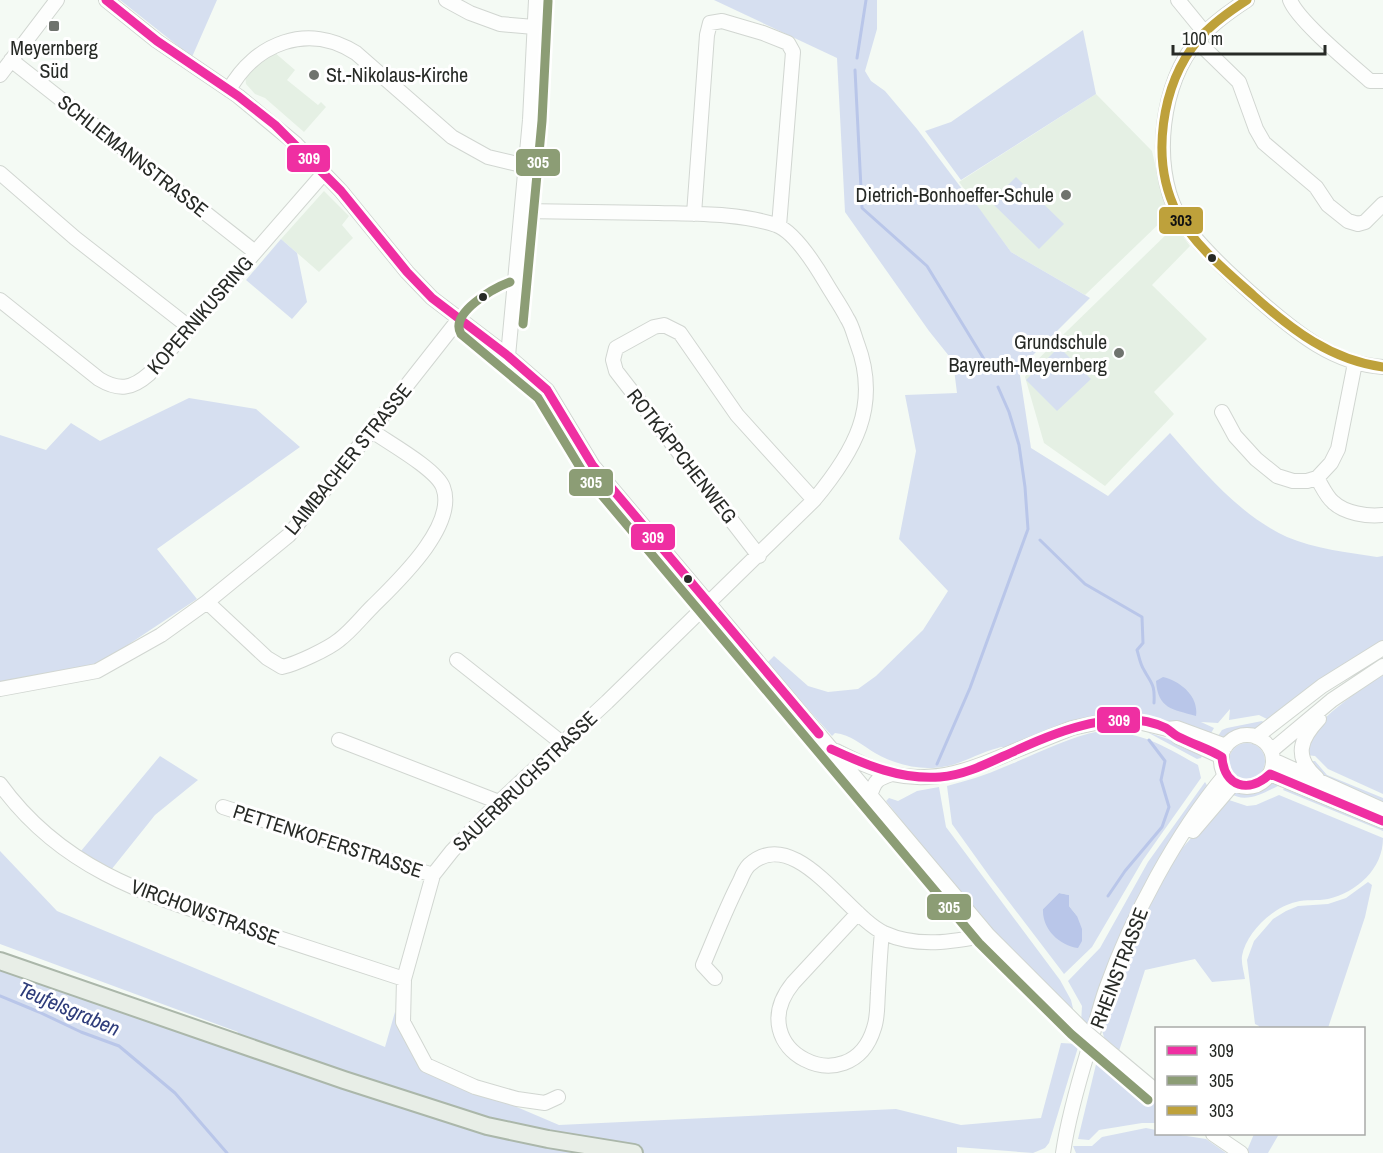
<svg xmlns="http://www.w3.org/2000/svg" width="1383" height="1153" font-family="'Archivo Narrow',sans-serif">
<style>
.built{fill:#e5f0e4}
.green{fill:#d6dff0;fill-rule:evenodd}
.water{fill:#b9c6e9}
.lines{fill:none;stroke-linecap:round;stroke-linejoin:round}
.stream{stroke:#b9c6e9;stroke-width:3}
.minor-casing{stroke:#d1d6d1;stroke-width:16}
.major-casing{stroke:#abb7aa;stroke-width:20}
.minor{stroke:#fdfefd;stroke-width:14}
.major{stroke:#e8eee7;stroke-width:16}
.minor-bridge-casing{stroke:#d1d6d1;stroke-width:16;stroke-linecap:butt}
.minor-bridge{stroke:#fdfefd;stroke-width:14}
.bus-1-casing{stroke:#fff;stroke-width:14}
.bus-2-casing{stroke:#fff;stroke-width:14}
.bus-3-casing{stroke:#fff;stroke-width:14}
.bus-1{stroke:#ef2fa2;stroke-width:9}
.bus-2{stroke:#8c9d75;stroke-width:9}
.bus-3{stroke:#bea13b;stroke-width:9}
.poi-dot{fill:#6f736e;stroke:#fff;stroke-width:2}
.bus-dot{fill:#272a26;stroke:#fff;stroke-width:2}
.labels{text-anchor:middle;stroke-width:6;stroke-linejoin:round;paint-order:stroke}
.poi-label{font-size:20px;fill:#272a26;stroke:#fff;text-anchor:end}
.street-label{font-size:20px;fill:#272a26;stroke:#fff}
.water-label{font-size:21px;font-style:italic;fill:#2e3c7a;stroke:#fff}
.line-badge{stroke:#fff;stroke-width:2}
.badge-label{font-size:16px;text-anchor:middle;font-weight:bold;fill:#fff}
.pale-badge-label{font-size:16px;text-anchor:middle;font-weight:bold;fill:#111}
</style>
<rect width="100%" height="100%" fill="#f4faf4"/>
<path class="built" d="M274,52L295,70L287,80L318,105L321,102L326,107L304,132L265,98L255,94L246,84L245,74Z
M1096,94L1152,151L1167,216L1085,295L1011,252L959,182Z
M324,191L349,216L342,225L353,238L319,272L281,239Z
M1175,226L1190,246L1152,285L1207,339L1154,392L1174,414L1105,486L1044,443L1025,377L1031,366Z"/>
<path class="green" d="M120,0H217L192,57Z
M714,0H877V29L865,71L871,81L885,91L917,129L965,193H968L1011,252L1090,298L1019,369L1031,448L1108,496L1170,433C1204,472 1238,514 1287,537C1315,549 1347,552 1377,557L1383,556V643L1271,721L1259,715L1229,720L1230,709L1218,723L1201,722L1214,728L1210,735C1165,719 1118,706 1071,722C1051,729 1032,743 1011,747C1007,748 1002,746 998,748C971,755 959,768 928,768C911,768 890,762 875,753C862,745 851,735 835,733L832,736L767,663L774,656L808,686L828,692L858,689L876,676L923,630L948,591L899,539L916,451L905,395L957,393L953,361L929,331L845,212L837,58Z
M1083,30L1096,94L961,180L925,131L951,122Z
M1016,177L1064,224L1039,249L991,202Z
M281,239L297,253L307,302L292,319L246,280Z
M1059,347L1091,379L1057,411L1026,380Z
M189,398L256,409L300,447L157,549L197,599L96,666L0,682V435L46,450L71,423L100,441Z
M1383,675V794L1328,769L1315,756L1306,755C1307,750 1307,742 1310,737C1317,719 1366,685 1383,675Z
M1262,721L1267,725L1259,730L1239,731L1222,738L1218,736L1222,730L1227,728Z
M1100,731C1142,732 1162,745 1198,765L1201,778L1143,860L1092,947L1064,974L990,877L952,824L947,786C966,781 986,775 1004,767C1037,754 1065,738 1100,731ZM1059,893L1069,895V906L1077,916L1043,909Z
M1147,732L1204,751L1201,758L1197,759Z
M1229 761a18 18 0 1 1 36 0a18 18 0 1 1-36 0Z
M160,756L198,780L155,815L107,875L76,857Z
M1310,761H1315L1327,775L1383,798V803L1381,801L1321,776Z
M1205,782L1208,787L1138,902L1104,974L1087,1028L1081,1023L1082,1006L1068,981L1100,948L1148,862Z
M1271,782H1277L1278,786C1263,793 1245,804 1230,793L1241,790H1254Z
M1286,785L1383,825V831L1283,790Z
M939,787L946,827L1060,980L1071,1000L1075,1017L990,932L886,801L889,798L898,801L917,791Z
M1279,795L1383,838C1383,869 1357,892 1328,899C1318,901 1306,899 1296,902C1273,907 1246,933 1242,956C1241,963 1244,972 1245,979L1212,982L1195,959L1145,970L1119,1051L1105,1041L1100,1023L1144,913L1177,854L1226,799L1247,806L1256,805Z
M0,851L57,911L385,1047L395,1012L418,1065L559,1125L896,1109L961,1125L1041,1118L1061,1043L1079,1044L1049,1143L1045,1148L1033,1153L957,1147V1153H0V970L230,1050L238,1032L0,944Z
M1368,882L1372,885L1365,917L1328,1028H1259V1026L1255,1024L1247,960L1254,941L1273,919L1286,911L1298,906L1328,904L1346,898Z
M1099,1052L1156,1099V1123H1142L1099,1130L1089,1140L1078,1139Z
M1146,1128L1156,1130V1134H1174L1206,1139L1226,1153H1076L1073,1146H1092L1102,1137Z
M1254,1134H1279L1268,1153H1246Z"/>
<path class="water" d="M1163,677C1180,681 1199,696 1196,716C1172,709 1158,709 1156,681Z
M1059,893L1069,895V906L1077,916L1082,929V941L1078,948C1059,945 1042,929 1043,909Z"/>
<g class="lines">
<path class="stream" d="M857,58L866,0
M855,70L862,208L927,266L990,369
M1040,540L1085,584L1142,617L1143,643L1137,650C1139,656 1140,664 1144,670C1152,685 1155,684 1154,703
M937,764L970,688L1028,529L1025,487L1019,445L1009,412L998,387
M1108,896L1125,871L1162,827L1169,807L1161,780L1165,761L1149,740
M0,996L39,1012L81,1032L119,1046L175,1093L227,1153"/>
<defs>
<path id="minor" d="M106,0L157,41L238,96L296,144L341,191L407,272L432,298L508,356L547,390L593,466L988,935L1081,1028
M446,0L470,13L500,24L534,27
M1178,0L1205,33
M1247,0C1230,11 1211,25 1198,40C1161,82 1152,164 1177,213C1192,240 1237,281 1261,302C1297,333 1334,364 1383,367
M1290,0C1298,21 1351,64 1370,81H1383
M1197,41L1239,82L1256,129L1264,143L1316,187L1328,205L1348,221L1358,224L1365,222L1383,204
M11,60L255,252
M0,75L57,0
M229,90C255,43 308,22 356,53L452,137L488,157L526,166
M0,173L75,238L189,327
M522,211C567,212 613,212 658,213C697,214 739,213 776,225C795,232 816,266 826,283C833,295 841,306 847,318C852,325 854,335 857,343C881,406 854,452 814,500L607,702L499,802L452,851L433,875L404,979L403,1022L426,1065L475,1087L517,1099L545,1103L558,1097
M694,214L707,35L710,23L722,21L763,33L788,43L793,52L779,226
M0,300L99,379C119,391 132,389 149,374L324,173
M508,356L530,120L536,0
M1222,412L1235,436L1256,459L1277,476L1293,481H1307L1317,478L1331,463L1338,449L1355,363
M1317,478C1322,486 1326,496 1333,502C1344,513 1368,517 1383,515
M759,556L616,371L613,360L616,348L654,327L664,325L680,333L737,415L814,500
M207,602L267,658L282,667C296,664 328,649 339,640C351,631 361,618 372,607C396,583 458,526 443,487C436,469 389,443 372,431
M457,660L562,743
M0,689L97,671L161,635L207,602L289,535L459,319
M1221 761a26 26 0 1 1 52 0a26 26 0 1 1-52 0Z
M1178,737L1222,757
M1256,737L1322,686L1383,648
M339,740L499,802
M836,751C854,760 872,769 892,774C936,784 973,769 1012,752C1032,744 1052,736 1072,728L1105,721L1130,720L1167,729L1177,728L1226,746
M1271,751L1332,700L1383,666
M1273,760L1383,810
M1270,774L1383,821
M1317,778C1293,757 1300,739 1319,719
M0,784C63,871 150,896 248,928C300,945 352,962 404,979
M870,796C875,780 877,779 892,774
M223,807L433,875
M1193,831L1234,783
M858,913L793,983C739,1050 851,1105 874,1028C878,1017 877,1004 878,992C879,972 880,952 882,932
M715,978L703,965C715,937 726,908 740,881C742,876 745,869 749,865C795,823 847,916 884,933C917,948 953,942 988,935
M1113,1055L1156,1091
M1213,1134L1241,1153
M1063,1153C1068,1118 1078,1084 1088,1051C1094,1031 1099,1009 1106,989C1132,916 1176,834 1225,775"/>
<path id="major" d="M0,961L344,1080L487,1126L548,1139L634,1153"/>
</defs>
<use href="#minor" class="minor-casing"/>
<use href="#major" class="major-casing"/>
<use href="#minor" class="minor"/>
<use href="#major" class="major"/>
<defs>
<path id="minor-bridge" d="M1081,1028L1113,1055"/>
</defs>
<use href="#minor-bridge" class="minor-bridge-casing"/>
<use href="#minor-bridge" class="minor-bridge"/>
<defs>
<path id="bus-1" d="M106,0L157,41L238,96L275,125L341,191L407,272L432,298L508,356L547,390L593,466L819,734
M831,749C866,765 901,780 940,777C967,775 992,761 1017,750C1058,731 1121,706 1166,728C1171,731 1175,736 1181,738C1195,745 1209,749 1222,757C1224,787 1249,794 1270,774L1383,821"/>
<path id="bus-2" d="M510,282C494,288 449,313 461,334L538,398L584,474L979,943L1071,1034L1148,1100
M523,324L542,121L548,1"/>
<path id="bus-3" d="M1247,0C1230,11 1211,24 1198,40C1161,85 1150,160 1177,213C1192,243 1228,273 1254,296C1292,330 1331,360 1383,367"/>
</defs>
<use href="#bus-1" class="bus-1-casing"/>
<use href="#bus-2" class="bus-2-casing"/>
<use href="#bus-3" class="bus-3-casing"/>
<use href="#bus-1" class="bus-1"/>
<use href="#bus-2" class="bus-2"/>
<use href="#bus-3" class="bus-3"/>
</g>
<g class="poi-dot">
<rect x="48" y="20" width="12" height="12" rx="3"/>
<circle cx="314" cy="75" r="6"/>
<circle cx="1066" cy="195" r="6"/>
<circle cx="1119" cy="353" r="6"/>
</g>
<g class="bus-dot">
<circle cx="1212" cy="258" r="5"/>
<circle cx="483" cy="297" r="5"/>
<circle cx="688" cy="579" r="5"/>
</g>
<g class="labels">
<g class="poi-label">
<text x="54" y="55" text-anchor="middle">Meyernberg<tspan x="54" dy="23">Süd</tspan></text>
<text x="326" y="82" text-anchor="start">St.-Nikolaus-Kirche</text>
<text x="1054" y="202">Dietrich-Bonhoeffer-Schule</text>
<text x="1107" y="349">Grundschule<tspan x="1107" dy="23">Bayreuth-Meyernberg</tspan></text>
</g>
<g class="street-label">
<text transform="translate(133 156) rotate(38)" y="7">SCHLIEMANNSTRASSE</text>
<text transform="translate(200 315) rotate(-49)" y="7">KOPERNIKUSRING</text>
<text transform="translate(682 456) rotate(52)" y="7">ROTKÄPPCHENWEG</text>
<text transform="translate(348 459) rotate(-51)" y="7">LAIMBACHER STRASSE</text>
<text transform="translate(525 781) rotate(-44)" y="7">SAUERBRUCHSTRASSE</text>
<text transform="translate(328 841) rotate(18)" y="7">PETTENKOFERSTRASSE</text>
<text transform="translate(205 912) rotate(20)" y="7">VIRCHOWSTRASSE</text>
<text transform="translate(1119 968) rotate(-69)" y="7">RHEINSTRASSE</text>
</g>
<g class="water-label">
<text transform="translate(69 1009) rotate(23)" y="7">Teufelsgraben</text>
</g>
</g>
<g class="line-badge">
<rect x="286" y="144" width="45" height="29" rx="6" fill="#ef2fa2"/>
<rect x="515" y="148" width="46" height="29" rx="6" fill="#8c9d75"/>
<rect x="1158" y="206" width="46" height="29" rx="6" fill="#bea13b"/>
<rect x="568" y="468" width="46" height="29" rx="6" fill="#8c9d75"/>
<rect x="630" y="523" width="46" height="28" rx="6" fill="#ef2fa2"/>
<rect x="1096" y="706" width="45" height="28" rx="6" fill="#ef2fa2"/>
<rect x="926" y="893" width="46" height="28" rx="6" fill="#8c9d75"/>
</g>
<g class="badge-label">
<text x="309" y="164">309</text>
<text x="538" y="168">305</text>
<text x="591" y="488">305</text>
<text x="653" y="543">309</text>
<text x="1119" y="726">309</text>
<text x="949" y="913">305</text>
</g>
<g class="pale-badge-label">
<text x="1181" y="226">303</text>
</g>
<rect x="1155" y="1027" width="210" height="108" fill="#ffffff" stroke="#a9aaa8" stroke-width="1.5"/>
<rect x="1167" y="1046" width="30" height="9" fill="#ef2fa2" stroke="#a9aaa8" stroke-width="1.5"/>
<text x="1209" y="1057" font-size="18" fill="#272a26">309</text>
<rect x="1167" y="1076" width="30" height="9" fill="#8c9d75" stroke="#a9aaa8" stroke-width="1.5"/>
<text x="1209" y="1087" font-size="18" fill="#272a26">305</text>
<rect x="1167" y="1106" width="30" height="9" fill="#bea13b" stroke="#a9aaa8" stroke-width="1.5"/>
<text x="1209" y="1117" font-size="18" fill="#272a26">303</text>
<path d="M1173 45v9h152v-9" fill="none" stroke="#272a26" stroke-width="3"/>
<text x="1182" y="45" font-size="18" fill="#272a26" stroke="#ffffff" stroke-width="4.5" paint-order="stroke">100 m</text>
</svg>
